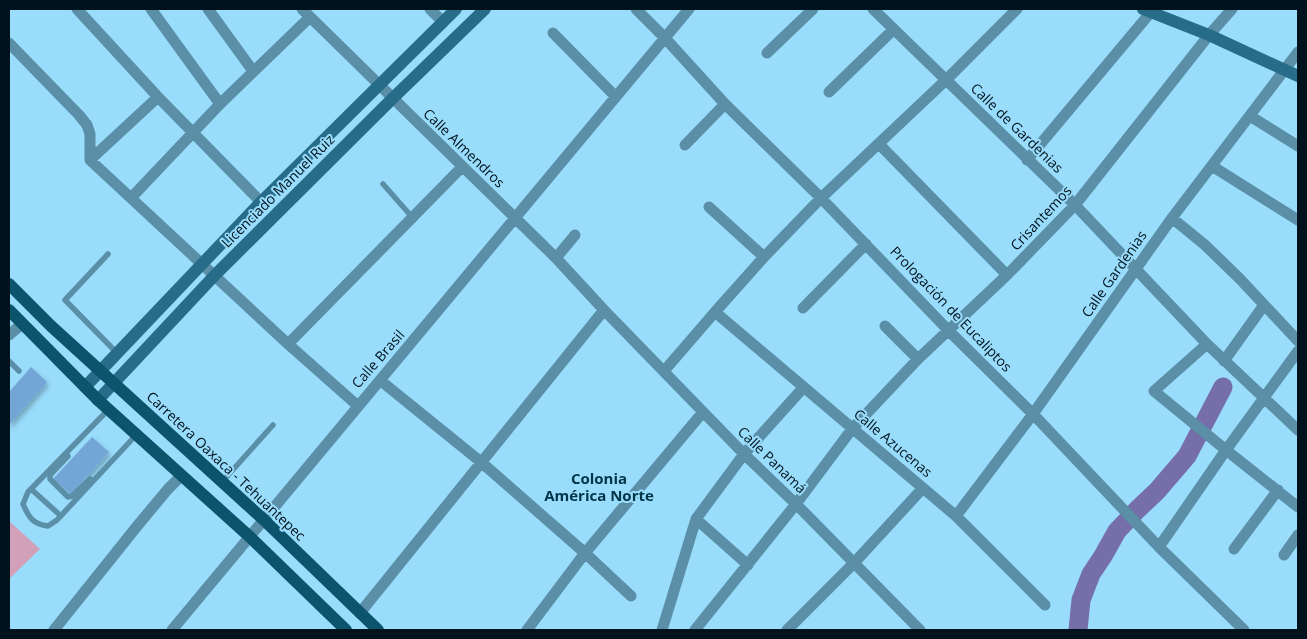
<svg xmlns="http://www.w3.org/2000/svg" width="1307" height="639" font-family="'Open Sans',sans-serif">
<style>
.green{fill:#d2a0b8}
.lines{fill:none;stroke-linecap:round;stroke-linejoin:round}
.river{stroke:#756ea9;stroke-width:19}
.building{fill:#73a5d6;filter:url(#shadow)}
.lane{stroke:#5a8fa7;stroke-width:5.5}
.street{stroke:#5a8fa7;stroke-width:11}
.secondary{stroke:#276d89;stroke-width:12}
.primary{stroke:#0c536c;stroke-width:12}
.labels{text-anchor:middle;stroke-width:4;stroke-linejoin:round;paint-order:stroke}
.street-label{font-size:14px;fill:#00131d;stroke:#99dcfb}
.neighbourhood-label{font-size:15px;font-weight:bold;fill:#003447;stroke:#99dcfb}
</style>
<defs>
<filter id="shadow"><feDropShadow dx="2" dy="3.5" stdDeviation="2.5" flood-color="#0004"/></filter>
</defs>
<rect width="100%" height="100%" fill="#99dcfb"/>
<path class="green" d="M9,521L40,549L9,579Z"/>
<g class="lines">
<path class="river" d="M1078,630L1081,600L1091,574L1103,556L1117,531L1137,510L1157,491L1187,456L1223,387"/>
</g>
<path class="building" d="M31,367L47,382L9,425V392Z
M92,437L109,452L71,494L53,479Z"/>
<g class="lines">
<path class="lane" d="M383,184L412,217
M108,254L65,300L117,353
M9,361L19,371
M109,409L28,492L23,504C29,518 33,524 48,526L57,520L137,434
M68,456L50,475V479L68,497L72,496L90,479
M222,482L273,425
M31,489L61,516"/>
<path class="street" d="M77,9L158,97L261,202
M151,9L220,104
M208,9L253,71
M302,9L556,258L604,310L744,454L796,504L920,630
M430,9L443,22
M636,9L665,38L725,104L821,198L948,330L1033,414L1159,547L1244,630
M873,9L1075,205L1207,344L1298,430
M1017,9L946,80L821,198L764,257L715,312L956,516L1045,605
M553,33L616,97
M9,43L79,115L87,125L90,134V160L288,344L358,406
M767,53L813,9
M829,92L894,29
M1250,116L1298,146
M879,144L1007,275
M685,145L725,104
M90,160L158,97
M1027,160L1151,12
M1212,166L1298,220
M131,198L220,104L310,17
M709,207L764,257
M1172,218L1205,245L1240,279L1298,341
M556,258L575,235
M803,308L866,244
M885,326L918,359
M9,335L22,324
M288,344L462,167
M1207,344L1154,391L1226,450L1298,507
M1224,361L1264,305
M664,371L715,312
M381,381L481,462L585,553L631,596
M956,516L1033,414L1172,218L1298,52
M696,519L748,565
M1159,547L1226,450L1298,351
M1234,549L1278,490
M1284,555L1298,535
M360,613L604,310
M54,630L138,525L168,489L181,476
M172,630L689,9
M527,630L585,553L703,412
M662,630L696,519L744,454L803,388
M695,630L796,504L852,429L918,359L1007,275L1075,205L1209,35L1232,9
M787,630L854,563L923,488"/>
<path class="secondary" d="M1143,9L1209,35L1298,76
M85,387L261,202L456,9
M98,400L215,275L392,99L485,9"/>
<path class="primary" d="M9,284L51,326L264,520L378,630
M9,310L98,400L250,537L346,630"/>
</g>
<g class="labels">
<g class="street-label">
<text transform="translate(1017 128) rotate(44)" y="5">Calle de Gardenias</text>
<text transform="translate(464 148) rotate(44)" y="5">Calle Almendros</text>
<text transform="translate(278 191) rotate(-45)" y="5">Licenciado Manuel Ruiz</text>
<text transform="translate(1041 218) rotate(-47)" y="5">Crisantemos</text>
<text transform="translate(1114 274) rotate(-55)" y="5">Calle Gardenias</text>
<text transform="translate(951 309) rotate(46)" y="5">Prologación de Eucaliptos</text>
<text transform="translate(378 359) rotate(-49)" y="5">Calle Brasil</text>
<text transform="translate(893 443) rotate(40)" y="5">Calle Azucenas</text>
<text transform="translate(772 460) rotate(44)" y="5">Calle Panamá</text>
<text transform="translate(226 466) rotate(43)" y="5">Carretera Oaxaca - Tehuantepec</text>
</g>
<g class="neighbourhood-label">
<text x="599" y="484">Colonia<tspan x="599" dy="17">América Norte</tspan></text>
</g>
</g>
<rect width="1307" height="639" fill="none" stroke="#00131d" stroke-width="20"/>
</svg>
